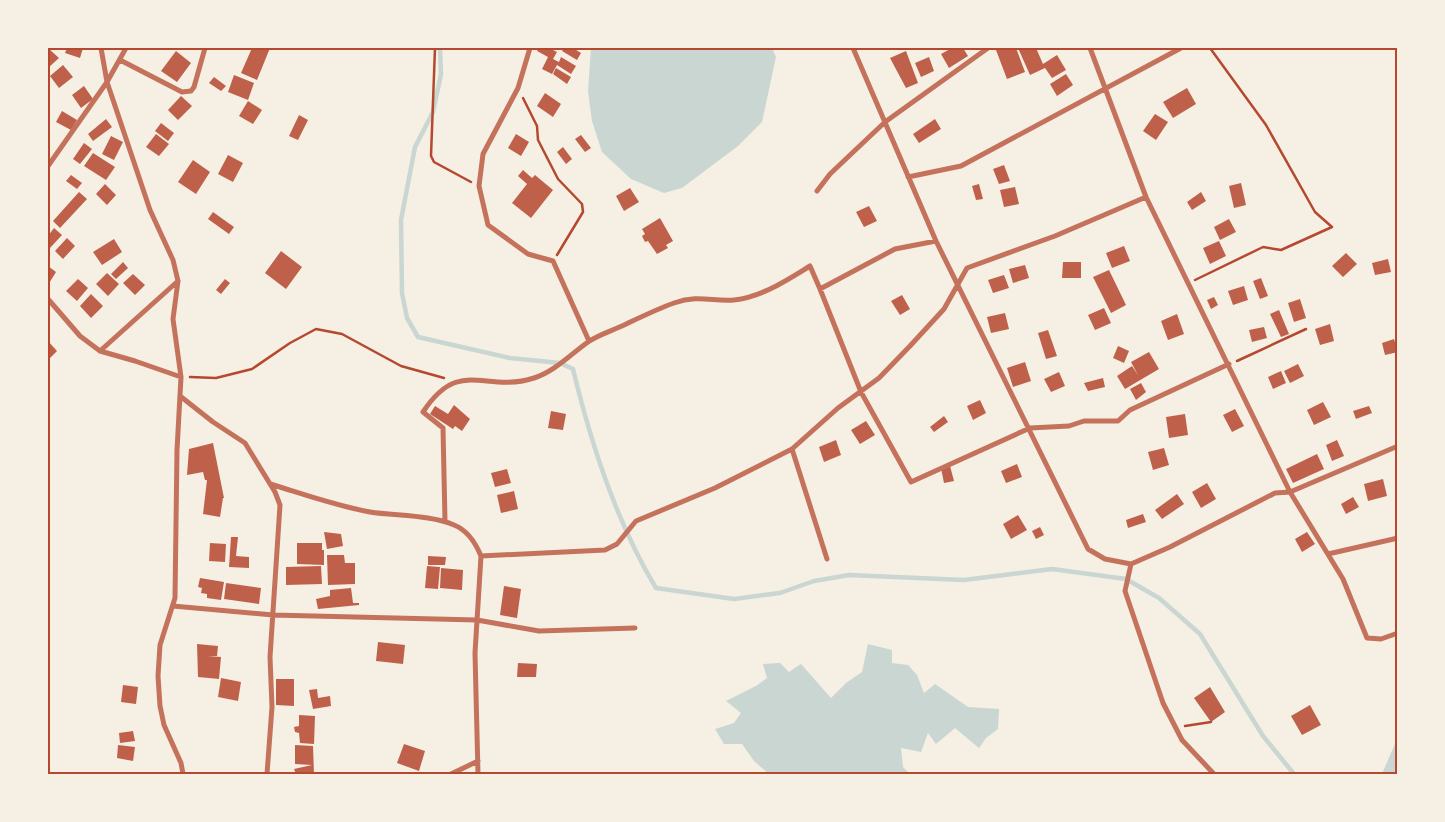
<svg xmlns="http://www.w3.org/2000/svg" width="1445" height="822" font-family="'DM Sans',sans-serif">
<style>
.water{fill:#c9d6d2}
.lines{fill:none;stroke-linecap:round;stroke-linejoin:round}
.stream{stroke:#c9d6d2;stroke-width:4.5}
.building{fill:#bf614a}
.path{stroke:#b5482f;stroke-width:2.5}
.minor{stroke:#c5725c;stroke-width:5}
.neatline{fill:none;stroke:#b5482f;stroke-width:2}
</style>
<rect width="100%" height="100%" fill="#f6efe4"/>
<path class="water" d="M591,48H772L776,57L762,122L738,146L682,188L664,193L631,179L602,152L592,121L588,91Z
M868,644L892,650V663L908,665L917,675L924,693L935,684L968,707L999,709L998,729L986,738L979,748L955,728L936,744L928,733L921,752L901,748L903,767L910,774H769L754,761L742,744H724L715,729L734,723L741,713L726,701L756,686L767,678L763,664L780,663L789,672L801,664L831,698L846,683L862,672Z
M1397,739V774H1382Z"/>
<g class="lines">
<path class="stream" d="M440,48L441,74L433,112L415,147L401,220L402,293L407,318L418,337L510,358L560,363L573,369C591,444 616,522 656,588L734,599L780,593L814,581L849,575L964,580L1052,569L1126,579L1159,598L1200,634L1263,736L1294,774"/>
</g>
<path class="building" d="M48,48L59,58L48,68Z
M67,48H83L80,58L65,53Z
M252,48H270L257,80L241,73Z
M539,48H549L557,52L553,59L559,62L561,57L576,66L571,74L557,65L552,74L542,69L548,57L537,51Z
M564,48H573L581,53L577,60L562,51Z
M952,48H963L968,56L949,68L941,54Z
M1003,48H1016L1025,72L1007,79L996,50Z
M1018,48H1036L1043,64L1057,55L1066,70L1052,78L1045,68L1030,75Z
M176,51L191,63L177,82L161,71Z
M906,51L918,83L906,88L890,58Z
M929,57L934,71L921,77L915,63Z
M63,65L73,77L59,88L50,76Z
M556,68L571,77L567,84L553,74Z
M1066,74L1073,85L1057,96L1050,84Z
M234,75L254,83L248,100L228,92Z
M214,77L226,86L221,91L209,83Z
M84,86L93,99L81,108L72,95Z
M1187,88L1196,104L1173,118L1163,102Z
M545,93L561,104L553,117L537,106Z
M181,96L192,106L178,120L168,110Z
M248,101L262,110L253,124L239,116Z
M62,111L77,120L71,130L56,122Z
M1155,114L1168,122L1156,140L1143,131Z
M299,115L308,120L298,140L289,136Z
M106,119L112,127L93,141L88,134Z
M935,119L941,129L919,143L913,134Z
M161,123L174,133L168,141L155,131Z
M156,134L169,144L159,156L146,147Z
M516,134L529,142L521,156L508,148Z
M581,135L591,148L585,152L575,139Z
M111,136L123,142L114,160L102,154Z
M84,143L92,149L80,164L73,159Z
M563,147L572,159L566,164L557,152Z
M93,153L115,167L106,180L84,166Z
M228,155L243,163L233,182L218,174Z
M193,160L210,172L196,194L178,182Z
M1004,165L1010,181L999,184L993,169Z
M523,170L532,178L535,175L553,190L531,218L512,203L527,184L518,176Z
M71,175L82,183L77,189L66,181Z
M1241,183L1246,205L1234,208L1229,186Z
M105,184L116,195L107,205L96,194Z
M979,184L983,199L976,200L972,186Z
M1015,187L1019,204L1004,207L1000,190Z
M630,188L639,202L624,211L616,196Z
M79,192L87,199L60,228L53,221Z
M1201,192L1206,201L1192,210L1187,202Z
M869,206L877,221L864,227L856,212Z
M213,212L234,227L229,234L208,219Z
M660,218L673,241L666,245L668,248L657,254L648,241L645,242L642,236L645,234L642,229Z
M1229,219L1236,232L1220,240L1214,227Z
M54,228L62,235L50,248L48,246V236Z
M67,238L75,246L63,259L55,251Z
M114,239L122,252L102,265L93,252Z
M1219,241L1226,256L1210,264L1203,248Z
M1124,246L1130,261L1112,268L1106,253Z
M281,251L302,267L286,289L265,273Z
M1346,253L1357,264L1343,277L1332,266Z
M1388,259L1391,272L1375,275L1372,263Z
M123,262L128,268L116,279L111,274Z
M1063,262H1081V278H1062Z
M1025,265L1029,278L1013,283L1009,269Z
M48,266L56,272L48,285Z
M1109,270L1126,305L1111,313L1093,277Z
M107,273L119,284L108,296L96,284Z
M133,274L145,285L135,295L123,283Z
M1004,275L1009,288L993,293L988,280Z
M1261,278L1268,296L1260,299L1253,281Z
M78,279L88,288L77,301L66,291Z
M225,279L230,283L221,294L216,290Z
M1244,286L1248,300L1233,305L1228,291Z
M91,294L103,306L91,318L80,306Z
M902,295L910,309L900,315L891,301Z
M1214,297L1218,305L1211,309L1207,300Z
M1300,299L1306,318L1294,322L1288,303Z
M1104,308L1111,323L1095,330L1088,315Z
M1279,310L1289,334L1281,337L1270,314Z
M1005,313L1009,329L991,333L987,317Z
M1177,314L1184,334L1168,340L1161,321Z
M1330,324L1334,341L1320,345L1315,329Z
M1264,327L1267,338L1252,342L1249,330Z
M1048,330L1057,356L1046,359L1038,333Z
M1394,339L1398,352L1385,355L1382,343Z
M48,341L57,351L48,360Z
M1118,346L1129,351L1124,363L1113,358Z
M1149,352L1159,369L1125,389L1117,376L1132,366L1138,375L1131,362Z
M1025,362L1031,381L1013,387L1007,368Z
M1298,364L1304,376L1290,383L1284,371Z
M1281,371L1286,383L1273,389L1268,377Z
M1059,372L1065,386L1051,392L1044,379Z
M1103,378L1105,387L1088,391L1084,383Z
M1141,383L1146,392L1136,400L1130,389Z
M980,400L986,413L973,420L967,406Z
M1323,402L1331,417L1314,425L1307,410Z
M454,405L470,419L462,431L455,426L453,429L430,414L435,406L448,414Z
M1369,406L1372,413L1356,419L1353,411Z
M1235,409L1244,426L1232,432L1223,415Z
M551,411L566,414L563,430L548,428Z
M1185,414L1188,435L1169,438L1166,417Z
M944,416L948,422L934,432L930,427Z
M866,421L875,435L860,444L851,430Z
M836,440L841,455L824,462L819,447Z
M1337,440L1344,456L1332,461L1326,445Z
M213,443L224,498H223L220,517L203,514L207,480H205L203,472L187,475L189,449Z
M1164,448L1169,465L1153,470L1148,452Z
M1317,454L1324,469L1293,483L1286,469Z
M1017,464L1022,477L1006,483L1001,471Z
M950,466L954,481L944,483L941,468Z
M507,469L511,483L495,487L491,473Z
M1383,479L1387,496L1368,501L1364,484Z
M1207,483L1216,499L1201,508L1192,492Z
M514,491L518,509L501,513L497,495Z
M1177,494L1184,504L1162,519L1155,510Z
M1353,497L1359,507L1346,514L1341,504Z
M1143,514L1146,522L1128,528L1126,520Z
M1018,515L1027,530L1011,539L1003,524Z
M1040,527L1044,535L1036,539L1032,531Z
M324,532L341,534L343,546L327,549Z
M1307,532L1315,544L1302,552L1295,539Z
M231,537H238L236,556L249,557V568L229,567Z
M210,543L226,544L225,562L209,561Z
M297,543H322V550H324V565L297,564Z
M327,555H344L345,563H355V584L328,585Z
M428,556L446,557L445,565H428Z
M321,566L322,584L286,585V567Z
M427,566L440,567L438,589L425,588Z
M441,568L463,570L462,590L440,588Z
M200,578L224,582L221,600L207,598V594L201,593L202,588L198,587Z
M226,583L261,588L259,604L224,599Z
M504,586L521,589L517,618L500,615Z
M351,588L353,603H359V605L318,609L316,599L330,596V590Z
M378,642L405,645L403,664L376,661Z
M197,644L218,646L217,656H208L221,657L219,679L198,677Z
M518,663L537,664L536,677H517Z
M221,678L241,682L238,701L218,697Z
M276,679H294V706L276,705Z
M123,685L138,687L136,704L121,702Z
M1210,687L1225,712L1211,722L1194,698Z
M317,689L318,698L330,696L331,706L313,709L309,690Z
M1310,705L1321,725L1302,735L1291,716Z
M299,715L315,716L314,744L300,743L299,733L295,732L294,727L299,726Z
M133,731L135,741L120,743L119,733Z
M404,744L425,751L419,771L397,763Z
M118,745L135,747L133,761L117,758Z
M295,745L313,746L314,774H296L294,769L312,765L295,764Z"/>
<g class="lines">
<path class="path" d="M435,48L431,156L434,162L471,182
M523,98L537,126L538,140L558,179L582,204L583,212L557,255
M1195,280L1263,247L1281,250L1332,227L1315,212L1266,125L1210,48
M1237,361L1306,329
M190,377L216,378L252,369L290,343L316,329L342,334L401,366L444,378
M1185,726L1211,722"/>
<path class="minor" d="M101,48L107,82L150,210L173,260L178,281L173,319L181,377L177,450L175,598L160,645L158,676L160,706L164,725L181,763L183,774
M530,48L518,88L483,154L479,186L488,225L528,254L553,261L589,341
M853,48L936,241L1088,549L1105,559L1131,564
M1090,48L1146,197L1290,492L1343,579L1367,638L1381,639L1398,633
M120,60L182,92L191,91L194,87L205,48
M48,166L107,82L126,48
M908,177L961,166L1181,48
M817,191L830,174L885,122L988,48
M820,289L861,392L911,482L1030,428L1069,426L1084,421H1118L1130,410L1229,364
M48,299L80,336L100,351L135,361L181,377
M100,351L178,281
M180,396L213,422L245,443L275,492L280,505L270,657L272,707L267,774
M792,449L827,559
M270,484C303,494 336,506 370,512C396,516 432,515 454,525C467,530 476,544 481,556L475,653L478,774
M445,521L443,428L423,412C460,356 484,394 534,378C554,372 571,354 588,342C598,335 611,331 622,326C639,318 657,309 674,303C699,294 713,302 734,300C762,297 787,280 810,266L820,289L895,249L936,241
M1328,554L1398,538
M481,556L605,550L617,544L636,521L715,488L792,449L838,408L879,378L910,346L944,309L967,268L1055,236L1146,197
M173,606L273,615L477,620L539,631L635,628
M451,774L478,761
M1214,774L1182,740L1163,703L1125,591L1131,564L1170,547L1275,493L1290,492L1398,446"/>
</g>
<rect width="1445" height="822" fill="none" stroke="#f6efe4" stroke-width="98"/>
<rect x="49" y="49" width="1347" height="724" class="neatline"/>
</svg>
